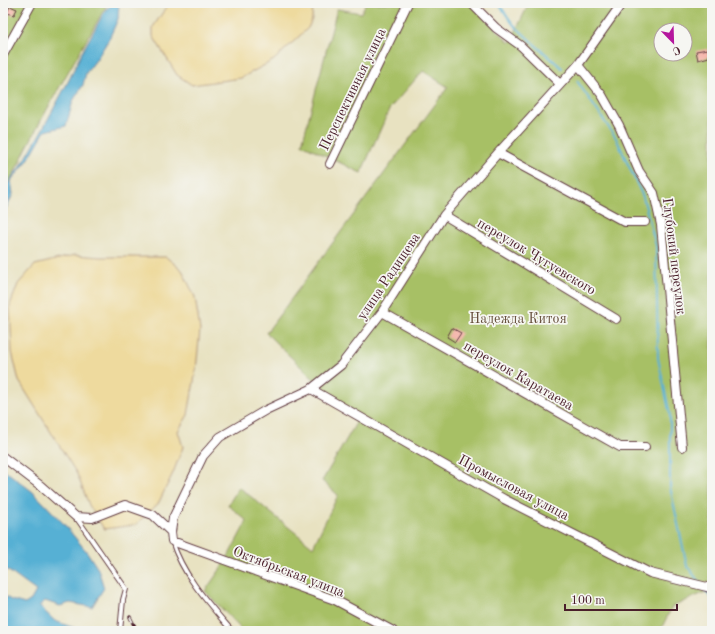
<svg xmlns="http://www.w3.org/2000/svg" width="715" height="634" font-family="'Old Standard TT',serif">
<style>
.green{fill:#a7c065;stroke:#787048;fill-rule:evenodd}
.sand{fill:#eeda9e;stroke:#9c7c64}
.water{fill:#57b0d4;stroke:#506880}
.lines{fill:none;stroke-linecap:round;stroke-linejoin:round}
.stream{stroke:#57b0d4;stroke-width:2}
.building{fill:#f5afa4}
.service-casing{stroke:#623c42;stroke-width:6}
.minor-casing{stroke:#623c42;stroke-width:10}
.service{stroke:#fff;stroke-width:4}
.minor{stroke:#fff;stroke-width:8}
.rail-casing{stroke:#4a1f2b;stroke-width:3.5}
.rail{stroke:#f6f6f2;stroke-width:2;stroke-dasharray:6;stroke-linecap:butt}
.labels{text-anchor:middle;stroke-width:3.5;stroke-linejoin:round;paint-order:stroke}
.street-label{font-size:14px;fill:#4a1f2b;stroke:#f6f6f2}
.park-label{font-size:14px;fill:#664f3c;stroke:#f6f6f2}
</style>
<rect width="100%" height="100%" fill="#f6f6f2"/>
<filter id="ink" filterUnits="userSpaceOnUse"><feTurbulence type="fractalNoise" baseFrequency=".025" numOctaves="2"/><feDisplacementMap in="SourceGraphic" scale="8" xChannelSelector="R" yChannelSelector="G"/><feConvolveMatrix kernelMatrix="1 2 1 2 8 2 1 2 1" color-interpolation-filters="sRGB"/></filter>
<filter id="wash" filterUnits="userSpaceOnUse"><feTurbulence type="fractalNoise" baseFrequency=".012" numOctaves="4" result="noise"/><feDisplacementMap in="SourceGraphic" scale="16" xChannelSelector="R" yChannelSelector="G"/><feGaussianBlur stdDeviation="0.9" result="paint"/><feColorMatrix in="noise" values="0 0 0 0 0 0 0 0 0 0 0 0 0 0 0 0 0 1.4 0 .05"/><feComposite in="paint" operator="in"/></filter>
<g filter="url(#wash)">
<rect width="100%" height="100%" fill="#e8e2c1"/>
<path class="green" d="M3,3H108C71,67 33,130 3,197Z
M366,3H470L510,43L529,3H712V589L672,607L660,631H243L205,591L224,564L247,521L228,505L239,487L313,547L338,495L322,481L356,423L330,395L266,333L448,87L423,71L390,108L361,173L302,144L337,9L361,13ZM661,30H685V54H661Z"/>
<path class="sand" d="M169,3H313L312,19L308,28L274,60L241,78L192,85L177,75L153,36V27Z
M75,255L100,257H166L182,270L195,297L200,330L196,370L188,415L178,431L183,447L173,473L158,504L135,525L104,529L89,505L77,474L19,381L12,352L10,305L18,284L35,265Z"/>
<path class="water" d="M115,3H119L118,19L109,39L96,60L86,73L83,85L73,101L66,126L45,131L28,160L11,181L13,194L3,215V199L7,184L23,163L41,132L69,80L81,54L106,9Z
M3,469L33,492L63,523L87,552L98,569L104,588L92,607L70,603L60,606L45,601L39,606L55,621L83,631H5L3,628V595L11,600L25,604L31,600L36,591L3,567Z"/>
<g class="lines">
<path class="stream" d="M498,3L513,24L533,43L562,68
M577,81L616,138L643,197L656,246L658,358L670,415V487L687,566L700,583
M705,590L712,598"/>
</g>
<g id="blocks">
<path class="building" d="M10,6L17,9L14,15L7,13Z
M708,49L709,57L698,60L696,51Z
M452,328L461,333L455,342L447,337Z"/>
</g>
</g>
<g filter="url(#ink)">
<use href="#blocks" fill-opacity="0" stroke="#623c42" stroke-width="1"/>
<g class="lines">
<defs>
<path id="service" d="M76,517L126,589L123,600L120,631
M172,541C183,576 209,604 232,631"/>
<path id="minor" d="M471,3L496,28L521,46L560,84
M3,55L32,3
M578,65L602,95L619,125L639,171L654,193L661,225L682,447
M498,153L625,222H645
M330,164L408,3
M444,215L616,319
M382,312L620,447H645
M311,389L504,499L650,573L707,587L712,589
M3,457L41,486L76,517L92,518L125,505L153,515L171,532
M393,631L335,600L172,541L171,532L173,518L203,456L220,437L266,410L311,389L341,365L382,312L444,215L498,153L578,65L622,3"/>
</defs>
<use href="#service" class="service-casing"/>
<use href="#minor" class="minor-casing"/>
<use href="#service" class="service"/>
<use href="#minor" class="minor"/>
<defs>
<path id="rail" d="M130,617L137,631"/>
</defs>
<use href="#rail" class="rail-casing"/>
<use href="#rail" class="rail"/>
</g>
</g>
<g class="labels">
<g class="street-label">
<text transform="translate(352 89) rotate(-64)" y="5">Перспективная улица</text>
<text transform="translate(537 256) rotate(31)" y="5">переулок Чугуевского</text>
<text transform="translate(675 256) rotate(83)" y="5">Глубокий переулок</text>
<text transform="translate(388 276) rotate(-56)" y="5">улица Радищева</text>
<text transform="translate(519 375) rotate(30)" y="5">переулок Каратаева</text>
<text transform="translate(514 487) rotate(28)" y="5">Промысловая улица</text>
<text transform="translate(289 571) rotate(21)" y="5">Октябрьская улица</text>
</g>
<g class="park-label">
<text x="518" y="323">Надежда Китоя</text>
</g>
</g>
<rect width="715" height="634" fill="none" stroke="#f6f6f2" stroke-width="16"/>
<g transform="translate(673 42) rotate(157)"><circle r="19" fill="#f6f6f2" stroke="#b1a0a2"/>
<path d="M0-3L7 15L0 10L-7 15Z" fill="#b5179e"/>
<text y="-6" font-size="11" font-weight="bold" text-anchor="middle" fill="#4a1f2b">С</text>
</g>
<path d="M565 604v6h112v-6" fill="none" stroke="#4a1f2b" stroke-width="2"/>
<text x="571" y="604" font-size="12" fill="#4a1f2b" stroke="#f6f6f2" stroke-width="3" paint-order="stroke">100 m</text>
</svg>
